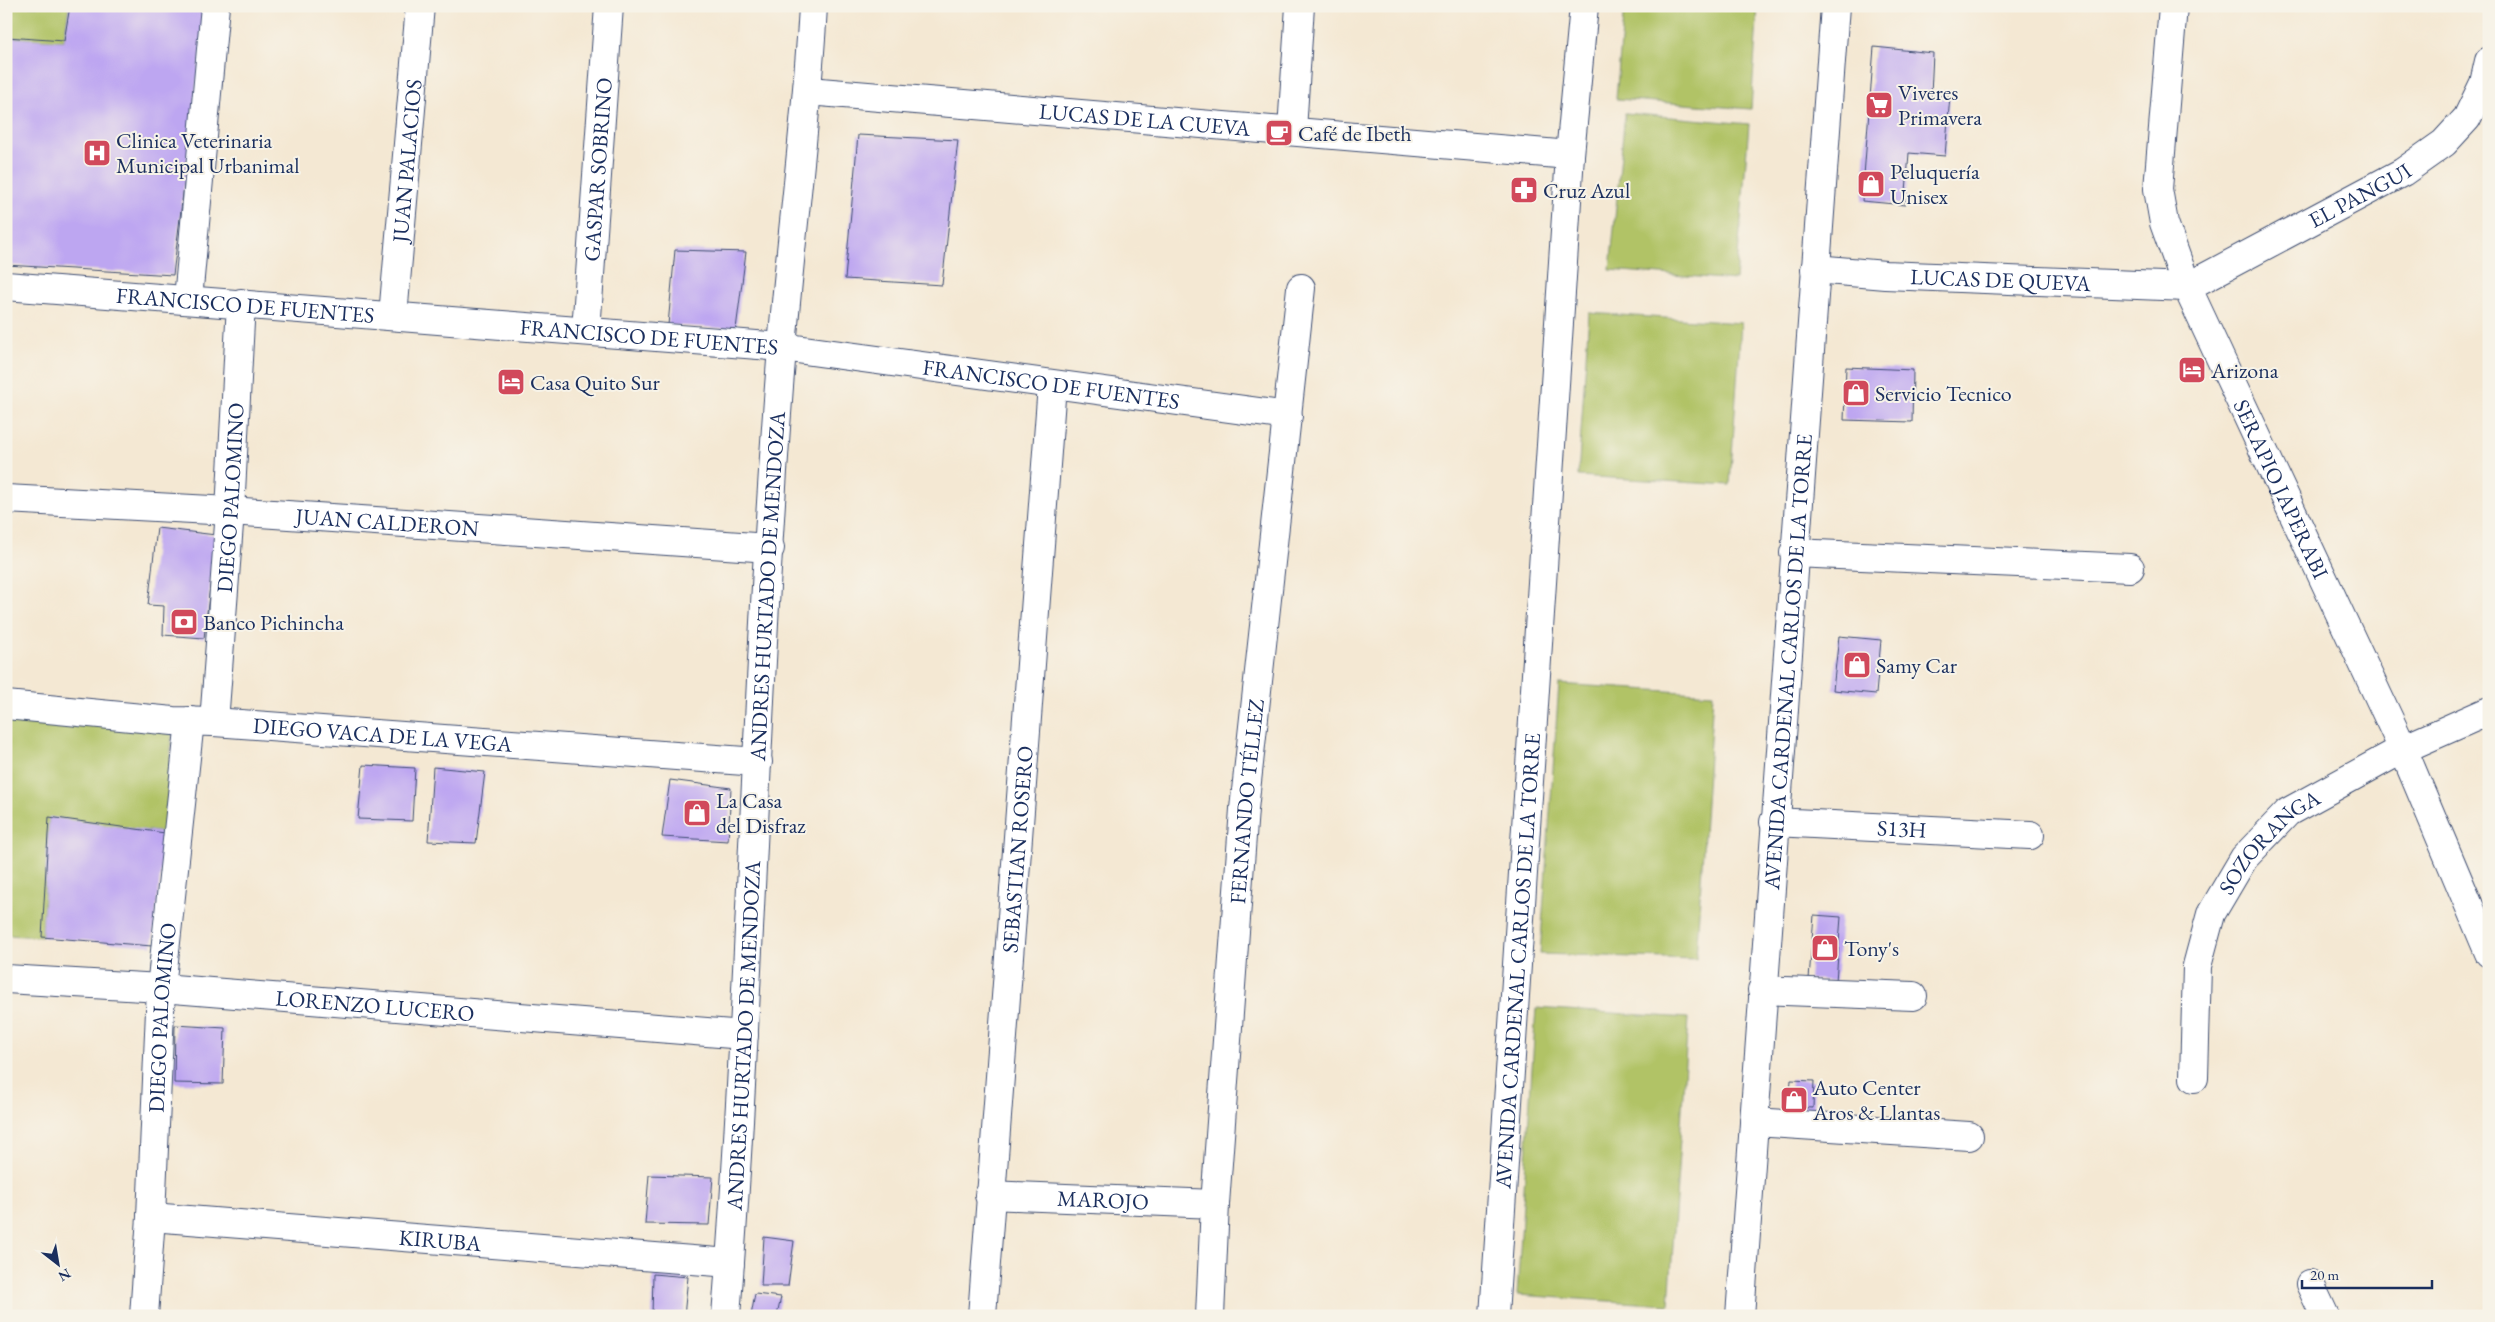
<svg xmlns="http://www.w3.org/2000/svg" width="2495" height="1322" font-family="'EB Garamond',serif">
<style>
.green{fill:#b1c366;stroke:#667962}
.building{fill:#bda6f1}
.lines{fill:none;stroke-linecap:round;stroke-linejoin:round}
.minor-casing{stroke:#3c4b70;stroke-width:30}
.minor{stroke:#fff;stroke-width:28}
.labels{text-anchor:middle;stroke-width:4;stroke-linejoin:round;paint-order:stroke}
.poi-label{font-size:22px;fill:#1b2f5e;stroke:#f7f3e8;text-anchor:start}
.street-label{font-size:22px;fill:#1b2f5e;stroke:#f7f3e8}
</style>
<rect width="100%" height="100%" fill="#f7f3e8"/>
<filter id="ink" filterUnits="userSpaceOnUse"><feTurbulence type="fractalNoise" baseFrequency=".02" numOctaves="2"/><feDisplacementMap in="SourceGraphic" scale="10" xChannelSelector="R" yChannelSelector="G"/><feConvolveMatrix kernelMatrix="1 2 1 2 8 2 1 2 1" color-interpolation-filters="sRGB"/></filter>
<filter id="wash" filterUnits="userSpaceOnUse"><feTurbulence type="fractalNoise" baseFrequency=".0096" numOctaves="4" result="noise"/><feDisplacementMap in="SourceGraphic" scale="20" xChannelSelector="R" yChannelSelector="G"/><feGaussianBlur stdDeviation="1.12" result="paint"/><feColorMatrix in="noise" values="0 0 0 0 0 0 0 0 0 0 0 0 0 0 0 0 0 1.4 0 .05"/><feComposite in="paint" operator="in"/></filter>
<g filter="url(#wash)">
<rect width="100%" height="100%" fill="#f4e8d3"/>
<path class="green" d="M6,6H69L64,41L6,37Z
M1624,6H1758L1751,109L1616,99Z
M1625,113L1749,124L1736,280L1610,270Z
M1589,313L1741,323L1730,485L1578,476Z
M1559,684L1713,694L1696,959L1540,954Z
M6,705L173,721L165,833L49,818L42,937L6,935Z
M1536,1008L1688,1018L1669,1305L1517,1295Z"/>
<g id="blocks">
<path class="building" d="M70,6H206L173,275L6,265V37L64,41Z
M1874,47L1933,53L1931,95L1950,96L1945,156L1909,153L1905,205L1862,201Z
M858,135L958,140L942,285L845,279Z
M675,250L746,252L736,329L668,325Z
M1846,367L1913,370L1912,422L1844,420Z
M157,528L216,535L204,638L163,635L164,606L148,605Z
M1839,636L1881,640L1876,694L1833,690Z
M363,765L415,768L412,821L358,819Z
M433,767L485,772L476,843L428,841Z
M670,780L731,788L728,841L662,837Z
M49,817L165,833L152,946L42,937Z
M1814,915L1841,917L1836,981L1809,979Z
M175,1025L225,1028L223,1084L174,1083Z
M1791,1080L1814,1081L1813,1108L1789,1107Z
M649,1175L713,1177L709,1225L645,1224Z
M764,1237L794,1241L788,1286H761Z
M653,1274L688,1277L684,1316H652Z
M755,1294L781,1297L777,1316H751Z"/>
</g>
</g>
<g filter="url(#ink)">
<use href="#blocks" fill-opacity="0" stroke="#3c4b70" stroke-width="1"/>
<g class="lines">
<defs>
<g id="minor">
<path id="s1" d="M2173,6L2158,189L2164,223L2187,287L2403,749L2489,953"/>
<path id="s2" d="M808,91L1570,155"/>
<path d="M1292,130L1300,6"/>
<path id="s3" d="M1815,269L1885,275L2187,287L2403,172L2444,143L2467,118L2484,83L2489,61"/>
<path id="s4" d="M6,286L782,347L1288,416"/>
<path d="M188,299L215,6"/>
<path id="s5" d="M393,316L420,6"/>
<path id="s6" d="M586,331L609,6"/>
<path id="s7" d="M6,499L230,511L770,548"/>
<path d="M1794,553L2130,568"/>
<path id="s8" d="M6,705L173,721L214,722L758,762"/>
<path id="s9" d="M214,722L230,511L241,303"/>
<path id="s10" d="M1774,822L2030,835"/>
<path id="s11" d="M6,979L161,988L744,1035"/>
<path d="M1762,990L1913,996"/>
<path id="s12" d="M2194,1078L2197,966L2211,914L2244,858L2288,812L2403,749L2489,711"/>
<path d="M1754,1122L1969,1136"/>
<path id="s13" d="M989,1195L1215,1204"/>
<path id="s14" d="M151,1217L730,1263"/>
<path d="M2310,1284L2325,1316"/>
<path id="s15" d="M144,1316L151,1217L161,988L190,721"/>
<path id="s16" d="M726,1316C751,994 756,670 782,348C791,234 807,121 813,6"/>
<path id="s17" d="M982,1316L1052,385"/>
<path id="s18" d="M1210,1316L1215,1204L1244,809L1301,288"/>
<path id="s19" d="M1494,1316L1570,155L1584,6"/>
<path id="s20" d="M1740,1316L1835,6"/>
</g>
</defs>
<use href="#minor" class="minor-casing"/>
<use href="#minor" class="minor"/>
</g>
</g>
<defs>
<symbol id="supermarket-square" viewBox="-11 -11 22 22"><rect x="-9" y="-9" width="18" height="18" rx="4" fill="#d1495b" stroke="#f7f3e8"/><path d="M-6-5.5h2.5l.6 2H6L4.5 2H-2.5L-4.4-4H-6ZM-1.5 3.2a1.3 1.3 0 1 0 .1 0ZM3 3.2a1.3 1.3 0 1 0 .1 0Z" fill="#fff"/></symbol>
<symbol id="cafe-square" viewBox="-11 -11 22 22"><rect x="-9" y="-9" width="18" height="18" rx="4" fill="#d1495b" stroke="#f7f3e8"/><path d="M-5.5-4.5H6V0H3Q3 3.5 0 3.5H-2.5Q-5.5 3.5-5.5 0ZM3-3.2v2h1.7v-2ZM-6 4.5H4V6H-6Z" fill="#fff"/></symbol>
<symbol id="hospital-square" viewBox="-11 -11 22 22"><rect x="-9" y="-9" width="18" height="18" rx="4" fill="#d1495b" stroke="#f7f3e8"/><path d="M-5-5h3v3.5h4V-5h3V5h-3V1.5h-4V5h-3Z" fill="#fff"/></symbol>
<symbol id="shop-square" viewBox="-11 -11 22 22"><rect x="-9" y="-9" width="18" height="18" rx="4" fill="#d1495b" stroke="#f7f3e8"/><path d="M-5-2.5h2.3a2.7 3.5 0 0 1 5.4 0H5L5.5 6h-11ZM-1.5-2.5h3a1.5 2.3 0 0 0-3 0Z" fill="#fff"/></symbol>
<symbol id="pharmacy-square" viewBox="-11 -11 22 22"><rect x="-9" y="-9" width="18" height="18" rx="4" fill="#d1495b" stroke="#f7f3e8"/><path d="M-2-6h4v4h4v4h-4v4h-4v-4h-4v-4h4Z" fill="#fff"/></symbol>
<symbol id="hotel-square" viewBox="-11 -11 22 22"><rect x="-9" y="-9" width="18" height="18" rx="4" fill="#d1495b" stroke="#f7f3e8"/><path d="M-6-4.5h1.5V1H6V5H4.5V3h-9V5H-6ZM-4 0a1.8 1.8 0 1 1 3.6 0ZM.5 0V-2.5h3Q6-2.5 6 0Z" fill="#fff"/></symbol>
<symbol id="bank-square" viewBox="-11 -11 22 22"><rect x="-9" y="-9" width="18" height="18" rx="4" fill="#d1495b" stroke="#f7f3e8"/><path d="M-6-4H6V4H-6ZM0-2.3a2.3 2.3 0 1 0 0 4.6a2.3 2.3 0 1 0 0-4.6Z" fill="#fff"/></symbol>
</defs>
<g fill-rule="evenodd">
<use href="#supermarket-square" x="1863" y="89" width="32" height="32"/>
<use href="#cafe-square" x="1263" y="117" width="32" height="32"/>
<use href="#hospital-square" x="81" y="137" width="32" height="32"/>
<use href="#shop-square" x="1855" y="168" width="32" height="32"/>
<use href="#pharmacy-square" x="1508" y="174" width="32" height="32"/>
<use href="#hotel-square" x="2176" y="354" width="32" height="32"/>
<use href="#hotel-square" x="495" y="366" width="32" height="32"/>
<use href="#shop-square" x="1840" y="377" width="32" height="32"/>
<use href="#bank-square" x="168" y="606" width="32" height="32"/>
<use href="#shop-square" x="1841" y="649" width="32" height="32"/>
<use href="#shop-square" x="681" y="797" width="32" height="32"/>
<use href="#shop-square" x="1809" y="932" width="32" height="32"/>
<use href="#shop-square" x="1778" y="1084" width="32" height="32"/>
</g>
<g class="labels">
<g class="poi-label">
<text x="1898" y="100">Viveres<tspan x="1898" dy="25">Primavera</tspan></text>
<text x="1298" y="141">Café de Ibeth</text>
<text x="116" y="148">Clinica Veterinaria<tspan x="116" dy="25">Municipal Urbanimal</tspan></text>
<text x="1890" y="179">Peluquería<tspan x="1890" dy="25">Unisex</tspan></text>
<text x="1543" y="198">Cruz Azul</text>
<text x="2211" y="378">Arizona</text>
<text x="530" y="390">Casa Quito Sur</text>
<text x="1875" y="401">Servicio Tecnico</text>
<text x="203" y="630">Banco Pichincha</text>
<text x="1876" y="673">Samy Car</text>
<text x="716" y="808">La Casa<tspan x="716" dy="25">del Disfraz</tspan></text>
<text x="1844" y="956">Tony's</text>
<text x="1813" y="1095">Auto Center<tspan x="1813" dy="25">Aros &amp; Llantas</tspan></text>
</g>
<g class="street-label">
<text dy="8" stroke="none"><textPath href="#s2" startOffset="338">LUCAS DE LA CUEVA</textPath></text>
<text dy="8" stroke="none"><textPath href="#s5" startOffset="156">JUAN PALACIOS</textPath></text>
<text dy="8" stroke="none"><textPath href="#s6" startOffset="162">GASPAR SOBRINO</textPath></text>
<text dy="8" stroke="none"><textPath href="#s3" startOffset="568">EL PANGUI</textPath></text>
<text dy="8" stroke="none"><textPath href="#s3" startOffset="186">LUCAS DE QUEVA</textPath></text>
<text dy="8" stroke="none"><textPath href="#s4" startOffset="240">FRANCISCO DE FUENTES</textPath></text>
<text dy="8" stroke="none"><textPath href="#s4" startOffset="645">FRANCISCO DE FUENTES</textPath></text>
<text dy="8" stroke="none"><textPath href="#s4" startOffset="1050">FRANCISCO DE FUENTES</textPath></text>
<text dy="8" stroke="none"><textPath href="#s1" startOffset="509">SERAPIO JAPERABI</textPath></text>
<text dy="8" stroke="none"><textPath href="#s9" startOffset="225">DIEGO PALOMINO</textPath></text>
<text dy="8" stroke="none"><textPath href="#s7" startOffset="382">JUAN CALDERON</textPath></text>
<text dy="8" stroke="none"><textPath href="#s16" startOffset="731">ANDRES HURTADO DE MENDOZA</textPath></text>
<text dy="8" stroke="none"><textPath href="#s20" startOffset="656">AVENIDA CARDENAL CARLOS DE LA TORRE</textPath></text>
<text dy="8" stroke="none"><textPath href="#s8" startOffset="378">DIEGO VACA DE LA VEGA</textPath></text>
<text dy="8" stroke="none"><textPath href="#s18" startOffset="516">FERNANDO TÉLLEZ</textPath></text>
<text dy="8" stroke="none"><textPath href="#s10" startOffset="128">S13H</textPath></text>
<text dy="8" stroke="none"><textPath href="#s12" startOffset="260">SOZORANGA</textPath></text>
<text dy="8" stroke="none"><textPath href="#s17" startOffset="468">SEBASTIAN ROSERO</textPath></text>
<text dy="8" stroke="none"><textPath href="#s19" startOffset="356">AVENIDA CARDENAL CARLOS DE LA TORRE</textPath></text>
<text dy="8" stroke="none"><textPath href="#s11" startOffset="370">LORENZO LUCERO</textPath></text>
<text dy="8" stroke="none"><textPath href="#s15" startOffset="299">DIEGO PALOMINO</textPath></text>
<text dy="8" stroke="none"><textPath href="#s16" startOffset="281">ANDRES HURTADO DE MENDOZA</textPath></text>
<text dy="8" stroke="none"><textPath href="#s13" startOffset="114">MAROJO</textPath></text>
<text dy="8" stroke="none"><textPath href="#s14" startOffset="290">KIRUBA</textPath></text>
</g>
</g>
<rect width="2495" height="1322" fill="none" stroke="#f7f3e8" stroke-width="25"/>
<g transform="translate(58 1264) rotate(149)" stroke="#f7f3e8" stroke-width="4" paint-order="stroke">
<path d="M0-4L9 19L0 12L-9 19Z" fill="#1b2f5e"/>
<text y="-8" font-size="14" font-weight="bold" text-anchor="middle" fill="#1b2f5e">N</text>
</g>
<path d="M2302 1280v8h130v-8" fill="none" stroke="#1b2f5e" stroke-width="2.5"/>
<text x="2310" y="1280" font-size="15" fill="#1b2f5e" stroke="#f7f3e8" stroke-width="4" paint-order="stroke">20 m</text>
</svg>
